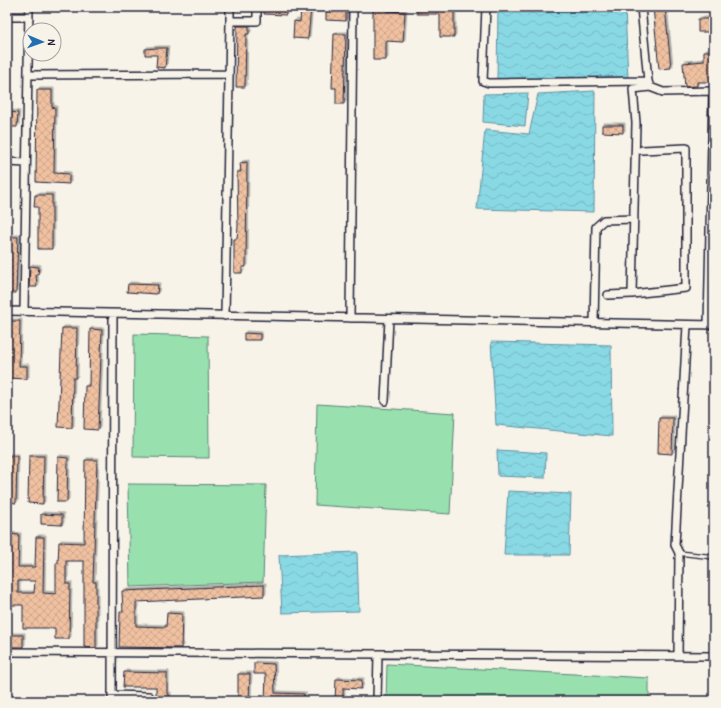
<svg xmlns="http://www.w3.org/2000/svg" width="721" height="708" font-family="'Patrick Hand',sans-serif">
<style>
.park{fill:#98e1af;stroke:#5d8275}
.water{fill:url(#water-waves);stroke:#6090a1}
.building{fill:url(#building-cross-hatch);stroke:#22223b;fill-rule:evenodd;filter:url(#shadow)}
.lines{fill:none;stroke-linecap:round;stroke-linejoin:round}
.service-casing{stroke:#22223b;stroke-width:6}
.minor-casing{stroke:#22223b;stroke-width:10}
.service{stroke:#f7f3e8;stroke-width:3.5}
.minor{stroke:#f7f3e8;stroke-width:7}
</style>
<defs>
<pattern id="water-waves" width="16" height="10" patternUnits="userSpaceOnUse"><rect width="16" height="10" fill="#89d9e5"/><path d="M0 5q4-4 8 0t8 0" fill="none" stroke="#76bac5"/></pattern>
<pattern id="building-cross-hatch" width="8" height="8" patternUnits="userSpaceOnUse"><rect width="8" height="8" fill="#f0c1a0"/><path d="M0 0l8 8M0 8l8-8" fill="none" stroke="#cea68b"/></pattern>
<filter id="shadow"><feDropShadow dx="2" dy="-2" stdDeviation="0" flood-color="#0004"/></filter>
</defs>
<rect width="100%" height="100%" fill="#f7f3e8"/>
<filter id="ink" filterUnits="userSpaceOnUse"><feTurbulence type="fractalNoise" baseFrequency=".025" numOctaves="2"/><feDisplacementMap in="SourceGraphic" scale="8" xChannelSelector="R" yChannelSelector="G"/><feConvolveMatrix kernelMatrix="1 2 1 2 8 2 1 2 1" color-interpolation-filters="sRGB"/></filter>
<g filter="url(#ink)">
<path class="park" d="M134,334L208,336L209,458L133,457Z
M317,404L455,413L450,514L315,505Z
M128,484L266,485L263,582L130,587Z
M387,664L649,678V701H386Z"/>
<path class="water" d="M498,7H625L628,79L497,80Z
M595,91L594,212L477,209L485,130L529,134L538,94Z
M528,93L525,126L483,122L484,94Z
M491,342L611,345L612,436L496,425Z
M497,450L546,453L545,478L498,476Z
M508,491L571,494L569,555H504Z
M357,552L359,611L282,613L279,555Z"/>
<path class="building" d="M265,7L286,9V15L264,14Z
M301,7H311L308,39L293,38L294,21L300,22Z
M373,7H386V11L405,12L403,42L386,41V60H373Z
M417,7H454V37H440V14H417Z
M653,7H665L671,68L659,69Z
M326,9H346V21L326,20Z
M698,19H709V32H698Z
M237,26H249V34H246L245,87H236Z
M334,34H346L344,104H336V88H332Z
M157,48H167L165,68L156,67L157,55H145V49Z
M704,51H714V82H697V86L685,87L683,63L704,61Z
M37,90H52V107L55,108L54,173L69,174V184L36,182Z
M11,112L18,113L17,127H10Z
M602,125H623V133L602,132Z
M247,162L246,267H242V273H234V239H237L238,226L237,172H241L240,163Z
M35,195H52V249H38V207H34Z
M10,237H18L16,293H9Z
M30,266L39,267L38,274H36L37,287H29Z
M128,284L158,285L157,294L127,292Z
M7,321H20L19,366H27V379L7,378Z
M62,328H77L76,378H73L72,428L58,427Z
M90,329L102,330L98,430L84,429L85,386H89Z
M244,333L260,334V340H244Z
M659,418H673L672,454L658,453Z
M7,456H17L16,503L7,502Z
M29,456H44L43,504L28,503Z
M58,457L68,458L67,502H57Z
M85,460H97L93,582H96V648L84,647V561H66V584H70L69,639H55V628H23V605H7V534L19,535L18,567H35L36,537H44L43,593L56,594V563H58L59,542L84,543ZM18,581H35L34,593H18Z
M41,514L62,515V525L41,524Z
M264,585V596L136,602V626L166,627L167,613L182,614L181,648L119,647L120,612H123L122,591Z
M7,635H23V647H7Z
M254,663L274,664L275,693L304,694V701H265L266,674H254Z
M124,672L167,673V694H169V701H156V687H123Z
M238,674H250L249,701H238Z
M336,679L362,680L361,689L343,688V701H335Z"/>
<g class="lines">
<defs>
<path id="service" d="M679,553L714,557"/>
<path id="minor" d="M230,7V21
M486,7L483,81L489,83L648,81
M641,7L648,81L650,87L663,92L714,91
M7,17H29
M28,75L229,74
M7,162L26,163
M632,294L686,288V148L642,150
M608,295L632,294L636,123L633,89L650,87
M7,311L714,325
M24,311L29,7
M225,316L230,21H257V7
M350,318L353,7
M594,323L596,227L604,220L634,219
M708,325L713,91
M385,401L389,319
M7,652L714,656
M678,656L679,553L675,545L687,325
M112,695L149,696V701
M112,701L113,314
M377,701L378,654"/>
</defs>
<use href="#service" class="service-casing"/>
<use href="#minor" class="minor-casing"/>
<use href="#service" class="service"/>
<use href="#minor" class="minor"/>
</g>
</g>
<rect width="721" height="708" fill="none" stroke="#f7f3e8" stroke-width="24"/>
<rect x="12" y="12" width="697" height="684" fill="none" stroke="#22223b" stroke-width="1.5" filter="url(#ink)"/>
<g transform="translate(42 42) rotate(92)"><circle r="19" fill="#f7f3e8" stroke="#a29fa3"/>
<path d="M0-3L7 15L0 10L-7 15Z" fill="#1f6fb2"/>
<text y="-6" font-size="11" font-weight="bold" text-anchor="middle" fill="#22223b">N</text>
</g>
</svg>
